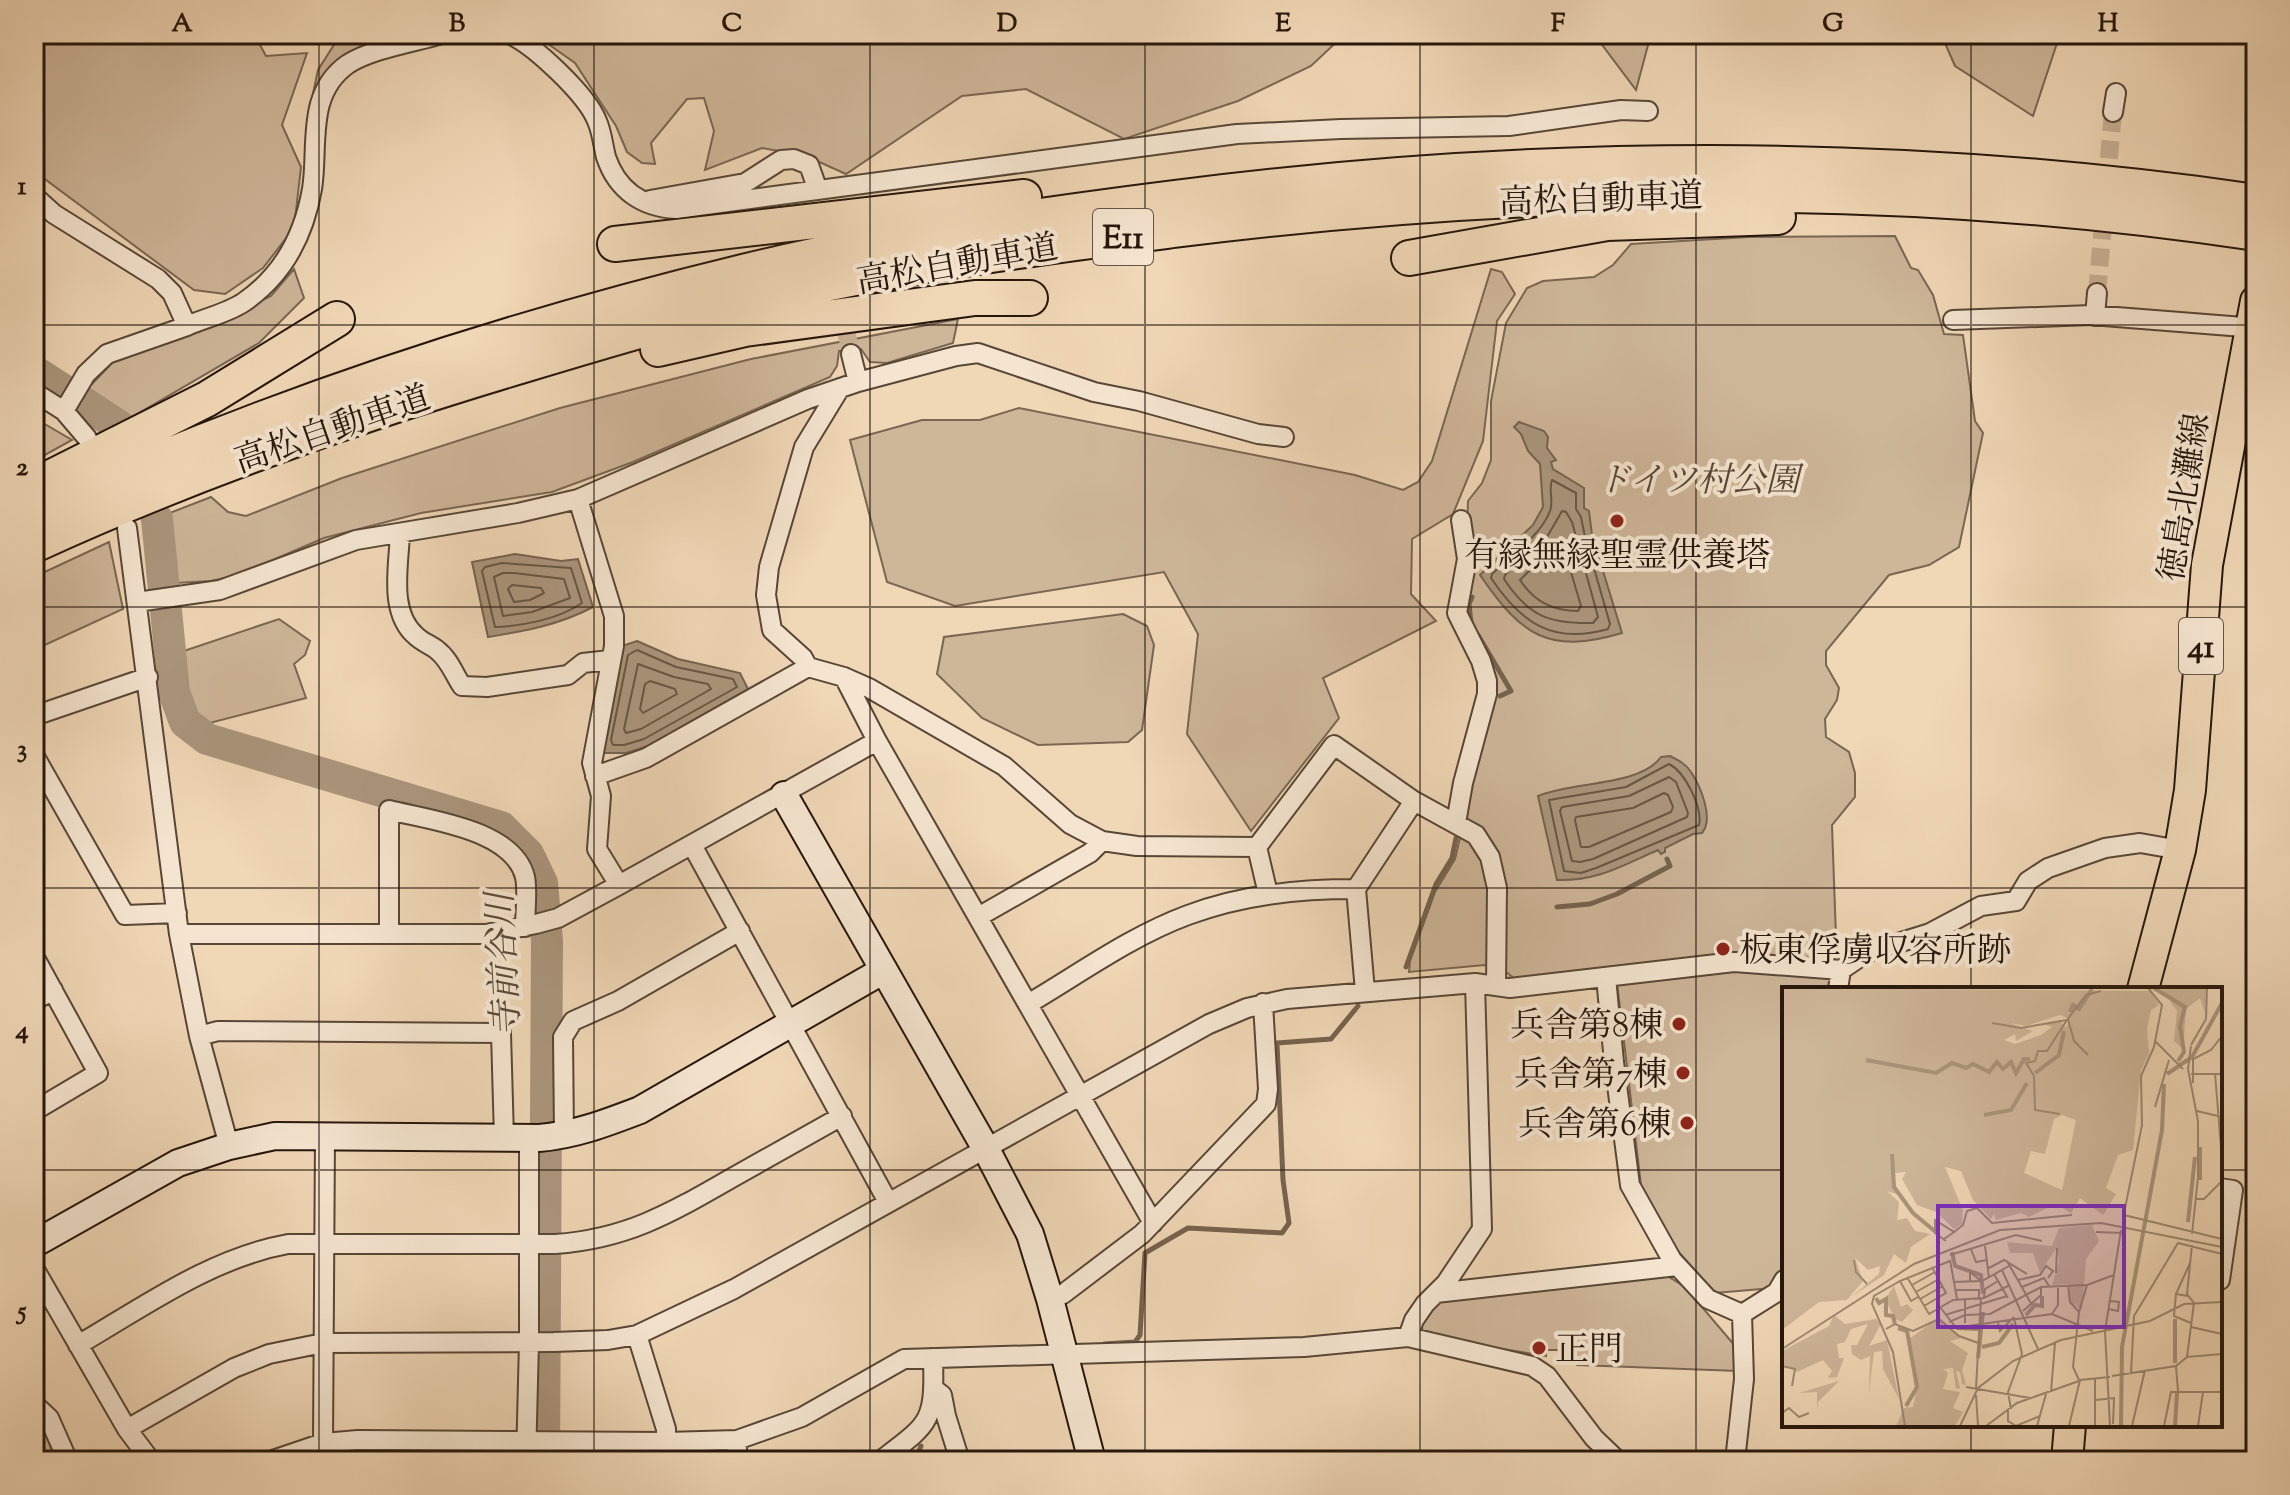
<svg xmlns="http://www.w3.org/2000/svg" width="2290" height="1495" font-family="'Sorts Mill Goudy','Noto Serif JP',serif">
<style>
.green{fill:#ceb699;stroke:#7a6652;stroke-width:2}
.water{fill:#ab957c;stroke:#76624f;stroke-width:2}
.lines{fill:none;stroke-linecap:round;stroke-linejoin:round}
.shore{stroke:#685644;stroke-width:2}
.stream{stroke:#76624f;stroke-width:5}
.river{stroke:#ab957c;stroke-width:32}
.street-tunnel{stroke:#c8b094;stroke-width:18;stroke-dasharray:18 9;stroke-linecap:butt}
.street-casing{stroke:#584636;stroke-width:22}
.secondary-casing{stroke:#26160b;stroke-width:30}
.primary-casing{stroke:#26160b;stroke-width:34}
.highway-casing{stroke:#26160b;stroke-width:38}
.street{stroke:#f5e5d0;stroke-width:18}
.secondary{stroke:#f5e5d0;stroke-width:26}
.primary{stroke:#f0d7b6;stroke-width:30}
.highway{stroke:#f0d7b6;stroke-width:34}
.grid{fill:none;stroke:#26160b;stroke-width:2;stroke-opacity:0.55}
.poi-dot{fill:#8f2418;stroke:#f5e5d0;stroke-width:3}
.labels{text-anchor:middle;stroke-width:8;stroke-linejoin:round;paint-order:stroke}
.shield{fill:#f5e5d0;stroke:#645446;stroke-width:2}
.shield-label{font-size:32px;font-weight:bold;fill:#26160b}
.street-label{font-size:34px;fill:#26160b;stroke:#f5e5d0}
.park-label{font-size:34px;font-style:italic;fill:#584636;stroke:#f5e5d0}
.poi-label{font-size:34px;fill:#26160b;stroke:#f5e5d0;text-anchor:end}
.water-label{font-size:36px;font-style:italic;fill:#5b4938;stroke:#f5e5d0}
.inset-river{fill:none;stroke:#ab957c;stroke-width:4}
.inset-road{fill:none;stroke:#9f8a72;stroke-width:2}
.view{fill:#7b2cbf;fill-opacity:0.15;stroke:#7b2cbf;stroke-width:4}
.inset-edge{fill:none;stroke:#26160b;stroke-width:4}
.neatline{fill:none;stroke:#26160b;stroke-width:3}
.grid-label{font-size:26px;text-anchor:middle;font-weight:bold;fill:#26160b}
</style>
<rect width="100%" height="100%" fill="#f0d7b6"/>
<filter id="stains"><feTurbulence type="fractalNoise" baseFrequency=".0025" numOctaves="4"/><feColorMatrix values="0 0 0 0 .2 0 0 0 0 .09 0 0 0 0 .02 0 0 0 .5 -.17"/></filter>
<radialGradient id="worn" r=".72"><stop offset=".6" stop-color="#630" stop-opacity="0"/><stop offset="1" stop-color="#630" stop-opacity=".3"/></radialGradient>
<path class="green" d="M34,34H254L266,56L307,53L282,125L301,167L294,228L263,268L225,294L194,290L34,171Z
M355,34H417L326,76L310,108L318,70L337,40Z
M534,34H1345L1311,66L1238,101L1124,139L1026,89L962,96L846,174L806,156L762,148L705,170L714,131L704,98L687,99L651,143L655,164L642,163L627,152L616,126L575,63Z
M1594,34H1651L1636,90Z
M1941,34H2060L2033,116L1955,66Z
M1895,236L1911,268L1918,270L1933,295L1944,334L1963,335L1975,421L1983,433L1959,547L1929,565L1889,575L1826,651V665L1839,688L1837,700L1825,719L1826,737L1849,752L1855,773V797L1832,825L1836,937L1832,989H1784V1270L1773,1288L1715,1293L1676,1249L1641,1185L1615,966L1515,979L1506,972L1504,966L1485,965L1409,972L1410,961L1435,892L1455,859L1495,686L1464,615L1468,501L1482,483L1491,460V401L1506,323L1527,288L1543,281L1594,277L1613,265L1631,244L1749,237Z
M294,269L304,298L259,343L132,417L88,388L115,360L207,328L271,296Z
M1491,269L1502,272L1515,294L1497,321L1483,441L1453,514L1412,539L1411,594L1436,621L1323,678L1339,718L1251,831L1187,734L1198,634L1164,572L955,606L887,582L850,440L922,420H980L1019,408L1355,475L1403,490L1418,482L1432,461Z
M958,319L953,343L887,363L870,362L861,349L839,351L837,366L830,377L633,462L552,492L421,513L324,538L238,575L211,581L176,583L162,516L211,497L228,512L246,516L342,478L560,408L751,359Z
M43,423L72,440L34,461V426Z
M109,542L123,609L34,650V577Z
M1123,614L1147,626L1154,645L1142,730L1128,742L1038,745L982,718L937,674L944,637Z
M279,619L310,641L305,655L294,664L306,698L202,725L188,710L178,653Z
M1664,1274L1685,1287L1736,1347L1738,1371L1577,1365L1571,1356H1562L1558,1350H1546V1356L1424,1336L1420,1320L1437,1299Z
M34,1417L40,1420L56,1461H34Z
M730,1447V1461H553V1448Z"/>
<path class="water" d="M1519,422L1544,431L1548,437L1547,448L1556,460L1551,462L1553,469L1584,488V508L1589,511L1592,535L1622,633C1548,655 1521,635 1480,575L1533,525L1543,507L1540,464L1528,451L1521,434L1514,427Z
M515,554L561,561L578,559L593,607C559,625 525,631 488,637L472,562Z
M637,641L678,659L740,673L749,691L648,746L626,753H601L622,646Z
M1670,756C1678,760 1686,764 1691,772C1701,787 1714,819 1702,833L1693,834L1665,848V852L1661,854L1658,850C1621,866 1598,881 1557,880L1538,796C1572,781 1639,787 1661,757Z"/>
<g class="lines">
<path class="shore" d="M1552,480L1576,493V509L1581,517L1585,537L1610,624L1608,629C1553,645 1521,623 1491,578L1492,574C1511,555 1540,537 1550,511C1554,501 1548,490 1552,480Z
M1562,511L1566,512L1572,522L1598,617L1593,623C1550,624 1529,617 1504,579L1505,575L1547,537Z
M1562,542L1581,606L1578,611C1552,611 1534,601 1520,580L1557,543Z
M502,563L571,568L582,603C559,619 523,626 495,627L482,571L485,567Z
M514,573L564,579L570,598L532,612L503,616L494,577L503,573Z
M512,585L541,588L544,593L530,600L514,602L508,589Z
M637,650L676,667L733,679L737,687L644,739L624,745H613L611,740L628,655Z
M638,664L674,677L708,684L711,689L641,729L626,733L624,729Z
M650,681L675,689L677,694L643,713L640,709L645,684Z
M1669,764C1685,772 1703,808 1699,825L1596,868L1581,873L1564,871L1549,800L1626,787Z
M1669,777L1676,782L1688,813L1687,817L1593,859L1580,862L1572,861L1560,811L1562,807L1629,796Z
M1664,793L1668,795L1673,807L1671,812L1589,847H1581L1575,820L1576,817L1633,808Z"/>
<path class="stream" d="M1471,623L1469,604L1472,597
M1478,635L1511,691L1500,696
M1557,907L1590,904L1617,894L1670,866L1667,859
M1406,967L1436,884L1452,858L1456,838
M1104,1344L1135,1342L1140,1335L1145,1253L1188,1228L1282,1233L1289,1223L1283,1180L1277,1043L1331,1039L1358,1006
M915,1461L921,1446"/>
<path class="river" d="M34,371L119,426
M157,519L174,692L185,722L207,739L501,827L528,854L542,883L547,941L544,1461"/>
<path class="street-tunnel" d="M834,274L851,354
M2097,293L2113,112"/>
<defs>
<path id="street" d="M509,34C534,45 587,95 597,121C602,132 603,145 606,157C617,190 642,207 676,209L1237,134L1341,129L1509,126L1621,110L1648,111
M2113,112L2116,93
M34,196L54,214L158,279L172,293L187,326L107,354L86,374L64,411
M650,200L745,183L781,160L794,159L809,165L815,182
M2095,316L2097,293
M1953,320L2091,315L2256,328
M187,326C205,318 228,313 244,302C283,275 304,235 312,189C319,147 305,94 348,64C371,49 415,42 442,34
M851,354L858,382
M34,392L64,411L87,438
M578,499L614,616V646L592,763L601,796L597,849L619,885
M127,528L179,934L199,1036L229,1146
M400,533C399,565 388,612 416,636C422,642 431,645 437,650C449,659 454,674 462,686L487,687L568,675L583,663L609,660
M137,602L220,590L356,540L518,513L578,499L808,399L858,382L956,356L978,353L1094,392L1139,401L1258,434L1284,437
M808,667L803,658L772,630L766,595L769,567L804,447L840,388
M844,677L877,741L1153,1223
M34,716L148,677
M34,755L125,915L177,913
M595,776L646,758L808,667L844,677L869,688L1004,766L1070,824L1102,841
M1414,801L1476,835L1490,857L1497,888L1496,985
M1456,823L1463,783L1487,694V681L1481,661L1457,613L1467,559L1461,520
M692,845L888,1202
M1257,847L1268,894
M978,917L1090,853L1102,841L1137,846L1257,847L1334,745L1414,801L1356,889
M389,933V810C428,820 513,829 525,877C528,892 525,912 525,927
M179,934H486L536,924L558,918L619,885L877,741
M34,956L98,1073L34,1111
M1606,977L1614,1062L1630,1185L1672,1260L1708,1299L1742,1314L1777,1292L1784,1280
M1838,989L1841,970L1866,953L1930,933L1981,906L2016,901L2028,881L2048,868L2105,848L2140,843L2180,850
M34,1001L53,990
M1028,1004C1079,974 1131,936 1188,915C1242,895 1297,889 1356,889L1365,991
M199,1036L218,1031L501,1033L504,1138
M564,1136L563,1037L573,1021L618,1001L740,931
M2220,1188L2233,1190L2220,1280
M34,1268L127,1429L151,1461
M1436,1293L1677,1266
M1050,1299L1063,1294L1142,1234L1266,1104L1268,1089L1263,1003
M637,1335L666,1429V1442
M1408,1337L1414,1320L1425,1304L1446,1283L1482,1229L1475,983
M78,1345C145,1306 211,1258 288,1244H555C626,1239 669,1214 730,1179C767,1158 805,1137 842,1116
M934,1389L942,1395L946,1416L960,1461
M34,1404L49,1418L68,1461
M127,1429L234,1368L269,1354L323,1343L554,1342L608,1340L637,1335L734,1289L1209,1024L1247,1008L1287,999L1475,983L1510,988L1734,962L1841,970
M737,1440V1461
M323,1443L325,1137
M270,1461L323,1443L358,1440L666,1442L737,1440L802,1417L904,1359L1304,1347L1408,1337L1532,1366L1547,1376L1594,1438L1618,1461
M526,1461L529,1342V1138
M880,1461C930,1423 935,1423 933,1358
M1735,1461L1744,1379L1742,1314"/>
<path id="secondary" d="M784,795L986,1149L1030,1234L1050,1299L1092,1461
M34,1244L178,1163L229,1146L275,1136L539,1138C575,1135 606,1123 640,1110L884,970"/>
<path id="primary" d="M2143,989L2180,850L2190,790L2207,565L2256,301
M2067,1461L2070,1425"/>
<path id="highway" d="M615,244L1024,197
M1409,258L1607,223L1778,217
M658,349L745,329L975,298H1030
M34,486L207,399L337,319
M34,514C262,409 503,330 747,271C887,237 1031,216 1174,198C1533,152 1898,150 2256,202
M34,545C193,472 359,414 527,364C603,341 680,318 758,299C894,266 1035,248 1174,230C1533,185 1898,179 2256,233"/>
</defs>
<use href="#street" class="street-casing"/>
<use href="#secondary" class="secondary-casing"/>
<use href="#primary" class="primary-casing"/>
<use href="#highway" class="highway-casing"/>
<use href="#street" class="street"/>
<use href="#secondary" class="secondary"/>
<use href="#primary" class="primary"/>
<use href="#highway" class="highway"/>
</g>
<path class="grid" d="M319,34V1461M594,34V1461M870,34V1461M1145,34V1461M1420,34V1461M1696,34V1461M1971,34V989M34,325H2256M34,607H2256M34,888H2256M34,1170H1784M2220,1170H2256M1971,1425V1461"/>
<g class="poi-dot">
<circle cx="1617" cy="521" r="8"/>
<circle cx="1723" cy="949" r="8"/>
<circle cx="1679" cy="1024" r="8"/>
<circle cx="1683" cy="1073" r="8"/>
<circle cx="1687" cy="1123" r="8"/>
<circle cx="1539" cy="1348" r="8"/>
</g>
<g class="labels">
<g class="shield">
<rect x="1093" y="209" width="60" height="56" rx="6"/>
<rect x="2179" y="618" width="44" height="56" rx="6"/>
</g>
<g class="shield-label">
<text x="1123" y="248">E11</text>
<text x="2201" y="657">41</text>
</g>
<g class="street-label">
<text transform="translate(1601 198) rotate(-2)" y="12">高松自動車道</text>
<text transform="translate(957 263) rotate(-10)" y="12">高松自動車道</text>
<text transform="translate(332 428) rotate(-19)" y="12">高松自動車道</text>
<text transform="translate(2183 497) rotate(-81)" y="12">徳島北灘線</text>
</g>
<g class="park-label">
<text x="1698" y="491">ドイツ村公園</text>
</g>
<g class="poi-label">
<text x="1617" y="566" text-anchor="middle">有縁無縁聖霊供養塔</text>
<text x="1739" y="961" text-anchor="start">板東俘虜収容所跡</text>
<text x="1663" y="1036">兵舎第8棟</text>
<text x="1667" y="1085">兵舎第7棟</text>
<text x="1671" y="1135">兵舎第6棟</text>
<text x="1555" y="1360" text-anchor="start">正門</text>
</g>
<g class="water-label">
<text transform="translate(502 965) rotate(-93)" y="13">寺前谷川</text>
</g>
</g>
<g transform="translate(1782 987)">
<rect width="440" height="440" fill="#f0d7b6"/>
<path d="M0,1L368,4L377,18L369,23L365,42L367,67L359,83L351,163L336,168L324,201L334,207L321,228L298,211L289,226L273,217L247,230L239,226L214,233L212,227L209,232L191,213L179,184L163,180L181,223L180,237L172,242L154,225L135,218L120,192L124,185L112,186L114,201L122,210L105,204L117,215L115,233L125,231L133,244L148,247L129,260L124,276L112,267L102,288L69,310L97,287L98,279L86,283L73,271L81,294L65,313L37,315L0,343ZM278,28L287,32L284,41L278,34L262,37L270,40L259,48L233,57L222,53L233,47L234,54L251,44L228,36L244,39ZM280,128L294,133L280,203L242,186L249,164L263,167L272,132ZM379,1H425L423,26L418,11L404,22L401,62L392,54L395,24ZM310,238L317,254L304,272L300,323L289,315L287,297L270,298L277,275L275,260L258,286L251,266H228L225,255L270,259L277,241ZM112,299L119,320L125,317L131,323L120,335L113,332L103,312ZM52,328L63,337L94,332L99,337L87,359L105,353L117,412L101,382L100,364L92,365L87,406L88,369L79,373L70,367L69,358H75L86,337L69,342L63,355L55,357L57,371H62L55,390L46,391L50,384L41,373L15,385L0,377V364L47,339ZM155,332L179,351L168,354L186,366L180,383L184,398L180,397L178,385L174,384L178,401L174,402L171,381L161,382L166,386L161,402L178,405L171,421L181,425L173,439H114L122,421L131,420L135,400L127,352ZM57,394L36,415L35,424V405L17,406Z" fill="#ceb699" fill-rule="evenodd"/>
<path class="inset-river" d="M372,1L403,20L398,39L402,65L396,74M288,25L291,18L297,22L310,2M84,73L154,86L170,76L184,81L191,77L207,85L215,75L221,82L229,75L234,86L242,72H248M253,86L277,68L282,44M385,87L410,70L440,16M202,128L229,123L245,96M110,167L112,200L131,226L155,246M418,193V160M406,235L413,170M170,265L173,279L199,288L201,307M94,311L97,316L104,312V328L111,329L113,337M244,328L253,318L260,319V309M393,332V376M116,341L125,344L135,400L124,419M200,360L217,356L231,337M196,371L201,325M339,439L340,360L380,143L382,97M393,439L395,406"/>
<path class="inset-road" d="M286,32L292,54L306,68M210,36L239,41L285,33L304,8L319,4M374,55L401,82M409,58L424,32L425,1M409,59L406,82L416,134V190L410,247M433,86L440,173M409,87H440M411,96V72L429,63L440,49M373,120L387,73M415,124L440,130M278,127L253,123L252,89L244,76L253,74L256,64H265L285,33M413,212H422L440,194M342,228L440,252M341,231L360,138L359,89L372,60L380,18L366,1M172,245L181,238L185,224L195,221L210,236L290,228M314,245L341,246M162,252L172,245L153,233V246L164,254M410,258L405,307L412,316L405,370L440,367M203,259L207,291M189,262L194,275L205,273M168,268L234,248L260,254M72,273L74,285L85,297M168,273L175,312M225,274L250,318M205,282L222,273L245,287M220,283L256,362M274,286L275,261M212,287L226,311M125,290L147,327L171,313L202,311L228,298M236,293L258,288L264,279L271,284L266,291M118,294L92,309L90,317L111,365L123,439M171,295L200,294L227,279M188,295V285L199,294M130,298L153,285M286,298L288,315L297,325L305,298L332,288M240,300L262,291L267,299M173,303H197V311M134,305L157,292M394,307L408,276M406,309L394,307L392,329L409,336M136,310L129,314L118,294L168,274M202,311L203,302L216,294M138,312L161,299M142,319L164,306L150,280M158,320L175,342L199,343M326,322L336,324L337,315L328,314M241,324L259,308V300M270,327L276,318V299M163,328L225,309M167,335L183,328L208,327L259,300L305,298M183,336V311M216,336L218,344L232,330M409,340L440,347M172,341L270,327L311,344M104,342L113,337L131,344L157,332L177,349L199,357M0,362L132,277L218,243L319,236L440,260M0,379L13,382L10,399M394,379L396,404M349,386L352,329L396,256L440,267M330,389L394,379L405,370M313,392V439M297,393L291,380L297,325M184,400L248,411M194,401L199,311M269,405L273,356M194,408L196,439M314,413L332,411L331,437M229,422L226,405L240,367L232,331M226,424V434L234,439L258,429M0,426L7,421L17,430L27,426M178,439L196,401L231,374L279,353L368,334L402,317L440,315M204,439L235,416L297,394M255,439L264,407M287,439L298,393L328,390M328,439L323,344L339,243M350,439L363,383M382,439L389,405H440M416,439L421,405"/>
<path class="view" d="M156,219H342V340H156Z"/>
<rect width="440" height="440" class="inset-edge"/>
</g>
<rect width="2290" height="1495" fill="none" stroke="#f0d7b6" stroke-width="88"/>
<rect x="44" y="44" width="2202" height="1407" class="neatline"/>
<g class="grid-label">
<text x="182" y="31">A</text>
<text x="457" y="31">B</text>
<text x="732" y="31">C</text>
<text x="1007" y="31">D</text>
<text x="1283" y="31">E</text>
<text x="1558" y="31">F</text>
<text x="1833" y="31">G</text>
<text x="2108" y="31">H</text>
<text x="22" y="194">1</text>
<text x="22" y="475">2</text>
<text x="22" y="757">3</text>
<text x="22" y="1038">4</text>
<text x="22" y="1319">5</text>
</g>
<rect width="100%" height="100%" filter="url(#stains)"/>
<rect width="100%" height="100%" fill="url(#worn)"/>
</svg>
